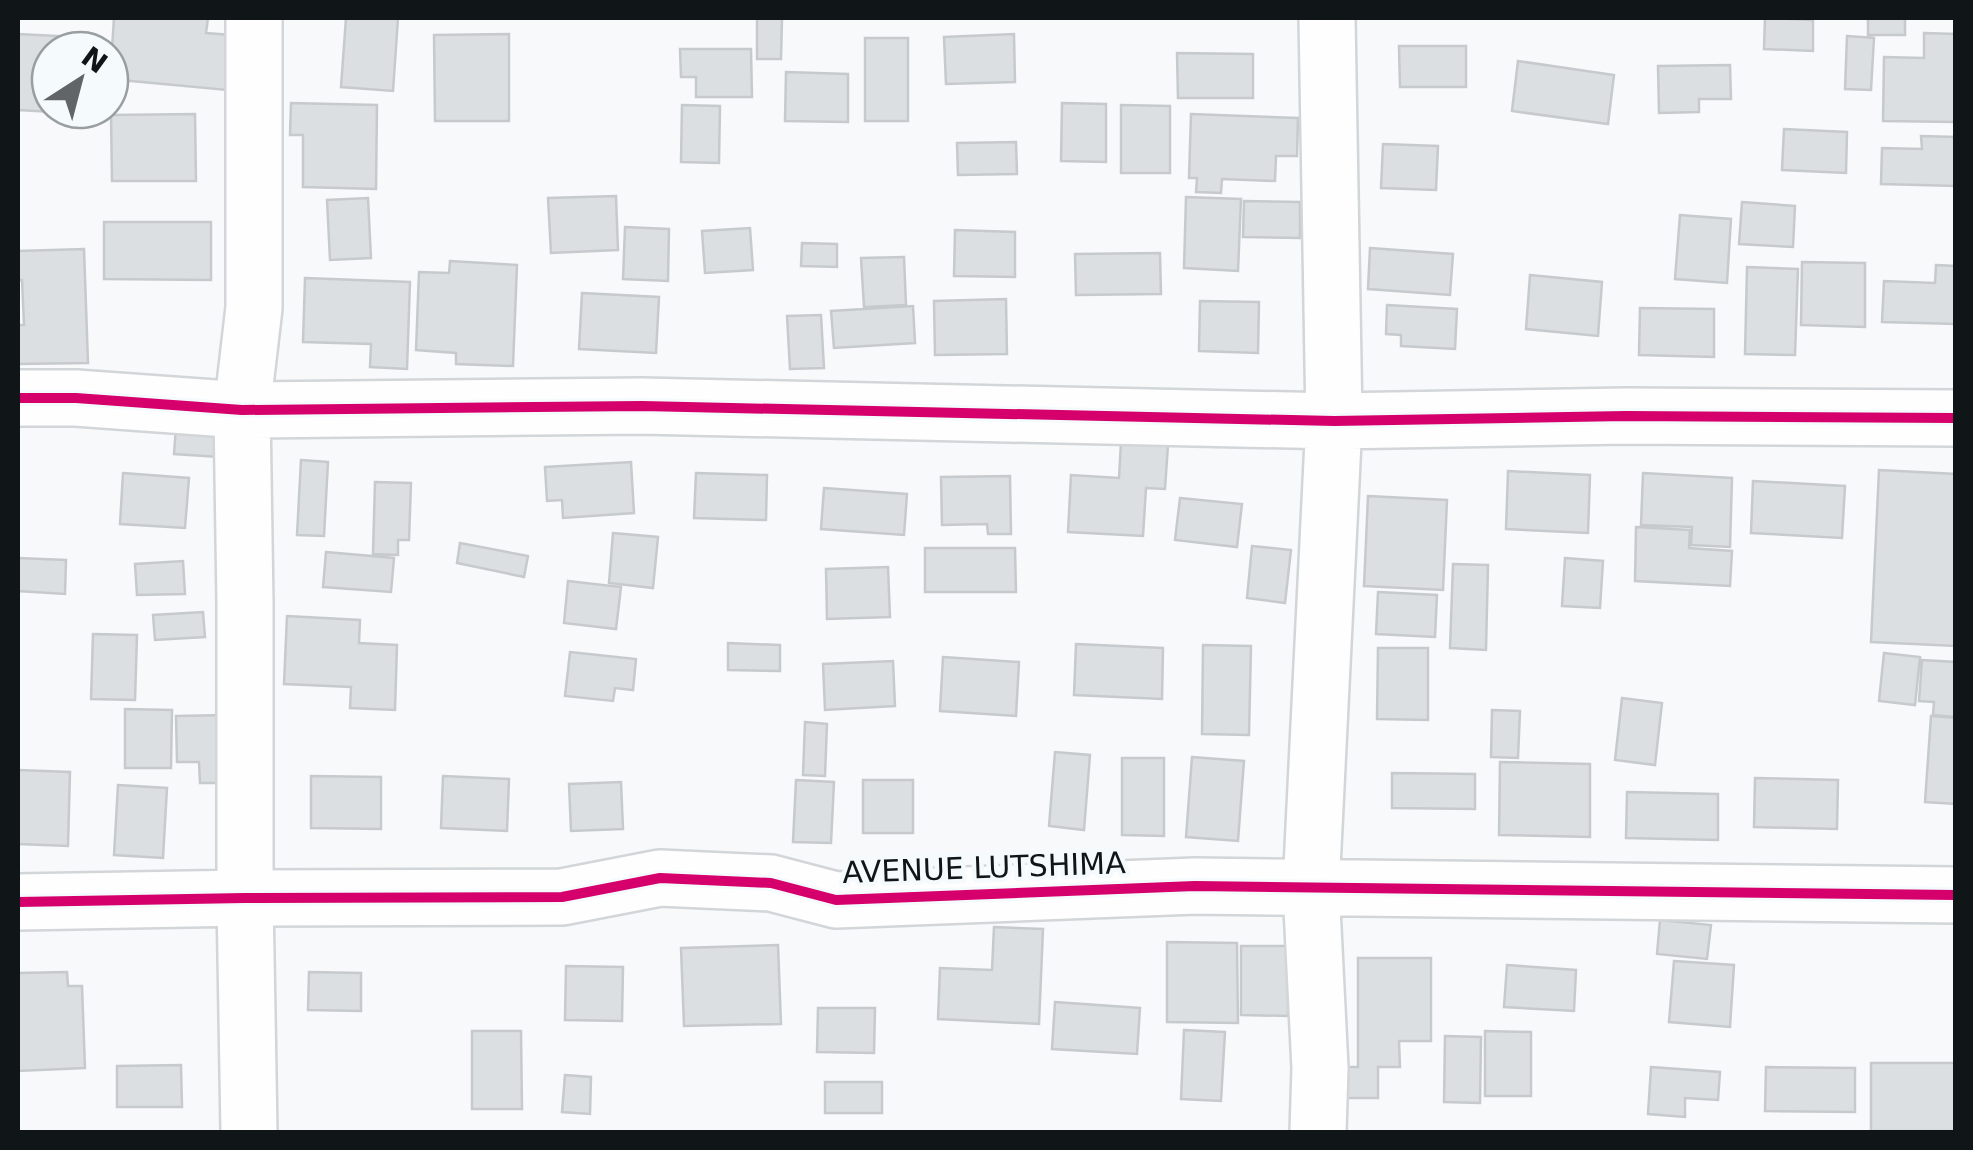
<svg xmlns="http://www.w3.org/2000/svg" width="1973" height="1150" font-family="'DejaVu Sans',sans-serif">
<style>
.building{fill:#dbdfe1;stroke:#c7cacc;stroke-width:2.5}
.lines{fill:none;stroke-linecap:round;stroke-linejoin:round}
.minor-casing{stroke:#d2d6d8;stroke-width:60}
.minor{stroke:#fefefe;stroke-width:55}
.cycleway-casing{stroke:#f5fafd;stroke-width:16}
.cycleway{stroke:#d6006c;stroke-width:10}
.labels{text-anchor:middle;stroke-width:9;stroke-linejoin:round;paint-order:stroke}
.street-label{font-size:30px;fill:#101518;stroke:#f5fafd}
</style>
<rect width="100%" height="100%" fill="#f7f9fb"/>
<path class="building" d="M114,18H208L206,33L231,35L227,90L110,79Z
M346,18H398L393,91L341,87Z
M757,18H782L781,59H757Z
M1765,18L1813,20V51L1764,49Z
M1868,18H1905V35H1868Z
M1924,33L1956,34V122L1883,121L1884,57L1924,58Z
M18,34L76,37L75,50H50V110H71V113L18,110Z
M509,34V121H435L434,35Z
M1014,34L1015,82L946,84L944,37Z
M1847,36L1874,38L1871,90L1845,89Z
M865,38H908V121H865Z
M1399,46H1466V87H1400Z
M680,49H751L752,97H696V77H681Z
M1177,53L1253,54V98H1178Z
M1518,61L1614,75L1608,124L1512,111Z
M1730,65L1731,99H1699V112L1659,113L1658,66Z
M786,72L848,74V122L785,121Z
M291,103L377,105L376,189L303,187V135H290Z
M1062,103L1106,104V162L1061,161Z
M682,105L720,106L719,163L681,162Z
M1121,105L1170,106V173H1121Z
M195,114L196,181H112L111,115Z
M1191,114L1298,118L1297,156H1276L1275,181L1222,179L1221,193L1196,192L1197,178H1189Z
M1784,129L1847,132L1846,173L1782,170Z
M1921,136L1956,137V186L1881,184L1882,148L1922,149Z
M1016,142L1017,174L958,175L957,143Z
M1383,144L1438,146L1436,190L1381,188Z
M616,196L618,250L551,253L548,198Z
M1186,197L1241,199L1238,271L1184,268Z
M368,198L371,258L330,260L327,200Z
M1244,201L1300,202V238L1243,237Z
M1742,202L1795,206L1793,247L1739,244Z
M1680,215L1731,219L1727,283L1675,279Z
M104,222H211V280L104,279Z
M625,227L669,229L668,281L623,279Z
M750,228L753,270L705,273L702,231Z
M955,230L1015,232V277L954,276Z
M802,243L837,244V267L801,266Z
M1370,248L1453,254L1450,295L1368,289Z
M84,249L88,363L18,364V325H24L22,280H18V251Z
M1160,253L1161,294L1076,295L1075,254Z
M904,257L906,305L864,307L861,258Z
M450,261L517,265L513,366L456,364V353L416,350L419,272L449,273Z
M1802,262L1865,263V327L1801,325Z
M1936,265L1956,266V324L1882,322L1884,281L1935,283Z
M1747,267L1798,269L1795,355L1745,354Z
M1530,275L1602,282L1598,336L1526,329Z
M305,278L410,282L407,369L370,367L371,344L303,342Z
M582,293L659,297L656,353L579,349Z
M1006,299L1007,354L935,355L934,301Z
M1200,301L1259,302L1258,353L1199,351Z
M1387,305L1457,309L1455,349L1401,346V335L1386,334Z
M913,306L915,343L834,348L831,311Z
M1640,308L1714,309V357L1639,355Z
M821,315L824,368L790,369L787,316Z
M176,427L220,431L219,457L174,454Z
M1121,442L1168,445L1165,489L1146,488L1143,536L1068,532L1071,475L1119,478Z
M301,460L328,462L324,536L297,535Z
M631,462L634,513L563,518L562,500L547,501L545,467Z
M1879,470L1956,474V646L1871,642Z
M1508,471L1590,475L1588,533L1506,529Z
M123,473L189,478L185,528L120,524Z
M696,473L767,475L766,520L694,518Z
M1643,473L1732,478L1730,547L1691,545L1692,527L1641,525Z
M1010,476L1011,534H988L987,524L942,525L941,477Z
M1753,481L1845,486L1842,538L1751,533Z
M375,482L411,483L409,540H398V555L373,554Z
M824,488L907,494L904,535L821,529Z
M1368,496L1447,500L1443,590L1364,586Z
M1180,498L1242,504L1237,547L1175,540Z
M1636,527L1690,530L1689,548L1732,551L1730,586L1635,581Z
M613,533L658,537L653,588L609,583Z
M460,543L528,556L524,577L457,563Z
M1252,546L1291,550L1285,603L1247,598Z
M925,548H1015L1016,592H925Z
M326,552L394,558L391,592L323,587Z
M18,558L66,560L65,594L18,591Z
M1565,558L1603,561L1600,608L1562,606Z
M183,561L185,594L137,595L135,564Z
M1453,564L1488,565L1486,650L1450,648Z
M888,567L890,617L827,619L826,569Z
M568,581L621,587L616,629L564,623Z
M1378,592L1437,595L1435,637L1376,634Z
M203,612L205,637L155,640L153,615Z
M287,616L360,620L359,643L397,645L395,710L350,708L351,687L284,684Z
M93,634L137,635L135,700L91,699Z
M728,643L780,645V671L728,670Z
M1076,644L1163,648L1162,699L1074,695Z
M1203,645L1251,646L1249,735L1202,734Z
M1378,648H1428V720L1377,719Z
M570,652L636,659L633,690L615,688L613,701L565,696Z
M1884,653L1920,657L1915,705L1879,701Z
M943,657L1019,662L1016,716L940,711Z
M1922,660L1956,662V717L1933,715L1934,702L1919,701Z
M893,661L895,706L825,710L823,664Z
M1622,698L1662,703L1655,765L1615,760Z
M125,709L172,710L171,768H125Z
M1492,710L1520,711L1518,758L1491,757Z
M227,715L228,783H200L199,762H177L176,716Z
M1931,716L1956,718V804L1925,802Z
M805,722L827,724L825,776L803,775Z
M1055,752L1090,755L1084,830L1049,826Z
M1192,757L1244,761L1238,841L1186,837Z
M1122,758H1164V836L1122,835Z
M1500,762L1590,764V837L1499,835Z
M18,770L70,772L68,846L18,844Z
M1392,773L1475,774V809L1392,808Z
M311,776L381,777V829L311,828Z
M443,776L509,779L507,831L441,828Z
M1755,778L1838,780L1837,829L1754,827Z
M796,780L834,782L831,843L793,842Z
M863,780H913V833H863Z
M621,782L623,829L571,831L569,784Z
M118,785L167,788L163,858L114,855Z
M1627,792L1718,794V840L1626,838Z
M1660,920L1711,925L1707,959L1657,954Z
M994,927L1043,929L1039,1024L938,1019L940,968L992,970Z
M1167,942L1237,943L1238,1023L1167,1022Z
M778,945L781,1024L684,1026L681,948Z
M1241,946H1288V1016L1241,1015Z
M1358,958H1431V1041H1399L1400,1067H1378V1098H1345L1346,1067H1358Z
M1674,961L1734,965L1730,1027L1669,1022Z
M1507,965L1576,970L1574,1011L1504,1007Z
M566,966L623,967L622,1021L565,1020Z
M67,972L68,986H82L85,1068L18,1071V973Z
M309,972L361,973V1011L308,1010Z
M1055,1002L1140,1008L1137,1054L1052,1049Z
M818,1008H875L874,1053L817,1052Z
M1184,1030L1225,1032L1221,1101L1181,1099Z
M472,1031H521L522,1109H472Z
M1485,1031L1531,1032V1096H1485Z
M1445,1036L1481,1037L1480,1103L1444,1102Z
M1871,1063H1956V1131H1871Z
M181,1065L182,1107H117V1066Z
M1651,1067L1720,1072L1718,1100L1685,1098V1117L1648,1114Z
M1766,1067L1855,1068V1112L1765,1111Z
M565,1075L591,1077L590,1114L562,1112Z
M825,1082H882V1113H825Z"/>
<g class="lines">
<defs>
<path id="minor" d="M18,398H76L242,410L642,406L1334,421L1626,416L1956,418
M18,902L245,898L562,897L660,878L771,883L836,900L1195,886L1956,895
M249,1132L245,898V603L242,410L254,308V18
M1318,1132L1320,1068L1311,888L1334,421L1327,18"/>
</defs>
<use href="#minor" class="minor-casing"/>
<use href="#minor" class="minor"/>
<defs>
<path id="cycleway" d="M18,398H76L242,410L642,406L1334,421L1626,416L1956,418
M18,902L245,898L562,897L660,878L771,883L836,900L1195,886L1956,895"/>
</defs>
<use href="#cycleway" class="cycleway-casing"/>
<use href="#cycleway" class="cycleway"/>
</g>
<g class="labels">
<g class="street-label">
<text transform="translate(984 868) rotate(-2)" y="10">AVENUE LUTSHIMA</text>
</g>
</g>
<rect width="1973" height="1150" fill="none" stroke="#101518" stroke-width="40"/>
<g transform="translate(80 80) rotate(36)"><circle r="48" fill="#f5fafd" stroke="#999ea1" stroke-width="2.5"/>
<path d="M0-8L18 38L0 25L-18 38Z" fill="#616567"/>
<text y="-15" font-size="28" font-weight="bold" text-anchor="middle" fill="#101518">N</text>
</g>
</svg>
